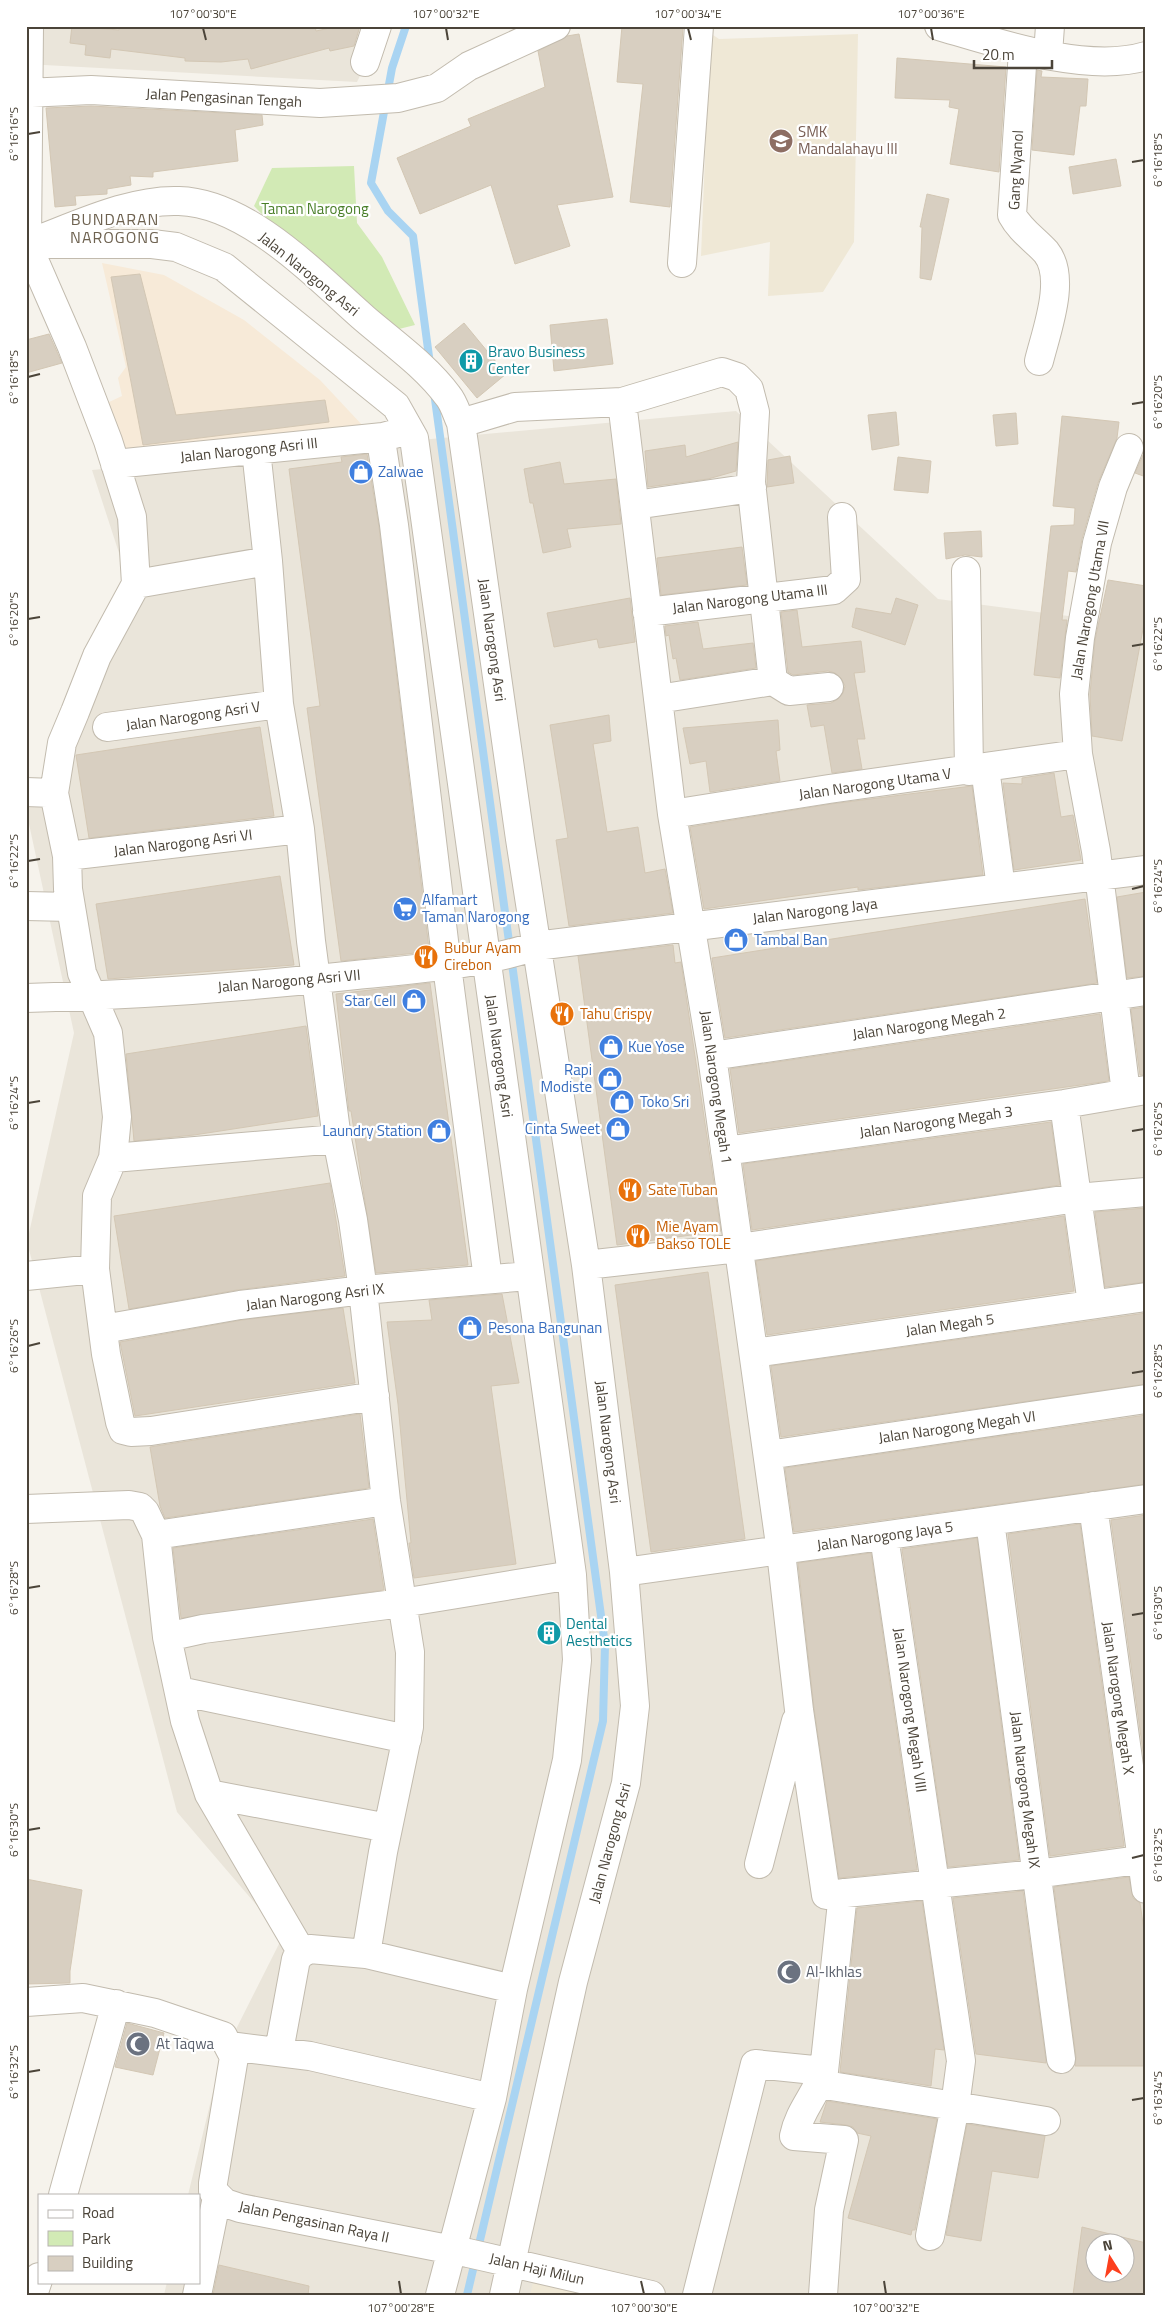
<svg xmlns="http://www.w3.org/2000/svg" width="1172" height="2321" font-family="'Titillium Web',sans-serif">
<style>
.residential{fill:#eae5da;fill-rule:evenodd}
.commercial{fill:#f7ead8}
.education{fill:#efe8d6}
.green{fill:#d2eab5}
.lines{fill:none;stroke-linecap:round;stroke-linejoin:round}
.stream{stroke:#a9d4f2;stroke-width:8}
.building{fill:#d8cfc1;stroke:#d3c7b4;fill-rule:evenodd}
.minor-casing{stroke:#c2bbae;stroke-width:30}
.minor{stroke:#fff;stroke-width:28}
.ticks{fill:none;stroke:#4b4439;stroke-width:2}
.labels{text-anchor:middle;stroke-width:4.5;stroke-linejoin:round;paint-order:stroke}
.street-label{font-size:15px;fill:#4b4439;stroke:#fff}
.education-label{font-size:15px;fill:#785e54;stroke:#fff;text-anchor:start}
.park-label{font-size:15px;fill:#4a7f2a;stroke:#fff}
.culture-label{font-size:15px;fill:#0d838f;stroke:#fff;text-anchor:start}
.shop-label{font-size:15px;fill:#366cbe;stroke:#fff;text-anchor:start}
.food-label{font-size:15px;fill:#c56008;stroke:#fff;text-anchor:start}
.worship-label{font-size:15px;fill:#5b616d;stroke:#fff;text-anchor:start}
.neighbourhood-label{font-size:16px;letter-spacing:1px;fill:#6e6250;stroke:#fff}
.neatline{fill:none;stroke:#4b4439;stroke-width:2}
.ticks-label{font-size:12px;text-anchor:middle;fill:#4b4439}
</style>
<rect width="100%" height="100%" fill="#f6f3ec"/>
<path class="residential" d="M26,26H384L357,82L26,64Z
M736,411L938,599L1146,626V2295H164L167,2282H199V2195H188L221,2059L283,1936L177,1812L27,1242L74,1033L26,810L132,593L92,470ZM1094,2244H1124V2274H1094Z"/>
<path class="commercial" d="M102,263L164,275L244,320L320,380L364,427L123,450L107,403L122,396L118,378L126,367Z"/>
<path class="education" d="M710,33L719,39L858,34L854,242L823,292L768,296L770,242L701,256Z
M534,2279L612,2295H530Z"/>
<path class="green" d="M354,166L357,223L382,257L415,325L391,331L312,266L254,206L272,168Z"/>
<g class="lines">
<path class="stream" d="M406,26L392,68L371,183L388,211L413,236L430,364
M434,392L605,1645L603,1721L467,2295"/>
</g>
<path class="building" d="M72,26L119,30V26H315L316,31L339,26H360L354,46L330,51L329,48L251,69L248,59L221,62L185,61V58L111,49L110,58L85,55L86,45L70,43Z
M622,26L683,28L670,207L630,202L643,84L617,82Z
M579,34L613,197L557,205L570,246L515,264L491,185L420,214L397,158L471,126L468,119L545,87L538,51L567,36Z
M897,58L1006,67L999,172L950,164L959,109L949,107L950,100L895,98Z
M1037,70L1042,71L1041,77L1088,79L1086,106H1080L1074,155L1032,150Z
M91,106L262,115L263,125L235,130L238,161L153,172V177L130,176L131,185L107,189V194L75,196L76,205L55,207L46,108Z
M1116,159L1121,186L1073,194L1069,167Z
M927,194L949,199L931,280L920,278L922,227H920Z
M140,274L176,415L325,400L329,422L143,445L111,277Z
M607,319L613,364L554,371L550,325Z
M464,323L506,374L477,398L435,347Z
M49,334L62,363L26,373V340Z
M896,412L899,445L872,450L868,415Z
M1016,413L1018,444L996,446L993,415Z
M1062,416L1119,422L1117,438L1098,483L1082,539L1076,572L1068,571L1062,620H1067L1060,678L1034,675L1051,526L1074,525L1075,508L1053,506Z
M738,442L736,471L708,479L648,487L645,451L685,445L686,457Z
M367,454L379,527L429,949L425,950V952L341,961L307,708L320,706L289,469L342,462L341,457Z
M1143,455L1146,456V477L1135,473Z
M790,456L794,483L767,487L768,460Z
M898,457L931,461L928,493L894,490Z
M560,462L564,484L616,479L621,524L567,529L571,547L543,553L533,503H530L524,469Z
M981,531L982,557L965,555L946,559L944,533Z
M742,547L747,585L661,595L657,558Z
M1108,580L1146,586V613L1122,741L1092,736L1090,694L1095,640Z
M630,598L635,642L599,648L597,639L554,647L547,613Z
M896,598L918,605L905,645L852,627L856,608L891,614Z
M797,610L802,647L861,641L865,672L854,673L865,739H857L862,769L832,773L824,725L811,727L807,705L831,703L838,699L843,693L845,686L841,678L835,673L828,671L793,675L788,672L781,612Z
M698,622L703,649L753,643L756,668L680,680L676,658L673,659L669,635L666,636L665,626Z
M609,715L611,741L593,744L607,832L638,827L645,873L665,869L673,913L569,926L556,840L568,838L550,725Z
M778,720L780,750L776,751L780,781L710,792L706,761L690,764L683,728Z
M260,727L274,816L89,838L76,755Z
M1054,773L1061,817L1073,815L1081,860L1014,870L1003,783L1022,784V778Z
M972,786L983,875L858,890V887L704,909L690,827L831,804Z
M280,876L294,965L108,979L96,904Z
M1146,892V976L1127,978L1117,897Z
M1085,899L1097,983L725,1038L712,958Z
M673,945L675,963L681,962L721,1231L617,1245L578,956Z
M430,983L468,1265L376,1273L351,1111H349L336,994Z
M1146,1007V1075H1140L1131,1009Z
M1100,1014L1109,1081L739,1133L730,1069Z
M306,1026L318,1116L194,1135L134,1141L126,1054Z
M1051,1122L1060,1185L752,1230L743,1164Z
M330,1183L345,1276L237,1290L129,1309L114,1216Z
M1146,1208V1282L1105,1287L1095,1212Z
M1064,1216L1074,1291L767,1335L756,1261Z
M708,1272L745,1539L651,1552L615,1285Z
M502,1294L519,1383L491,1386L516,1564L414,1578L409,1543H411L398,1404L387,1322L432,1320L429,1300Z
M343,1308L355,1383L135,1416L120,1342L242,1320Z
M1146,1313V1384L781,1437L771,1366Z
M360,1414L369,1488L165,1518L160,1506L150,1447Z
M1146,1415V1484L794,1532L785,1468Z
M1146,1515V1773L1111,1520Z
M373,1519L384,1590L181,1618L173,1548Z
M1080,1524L1124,1846L1050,1856L1008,1534Z
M977,1538L1019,1860L948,1867L902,1549Z
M871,1553L917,1870L839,1878L814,1708L798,1563Z
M1129,1877L1133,1898L1140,1903L1146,1944V2066H1075L1076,2057L1054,1887Z
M26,1879L82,1890L70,1971V1983L26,1984Z
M1023,1891L1046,2061V2063L976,2054L953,1898Z
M922,1901L944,2050L935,2049L931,2086L840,2072L857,1908Z
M127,2023L164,2033L153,2075L115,2067Z
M827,2101L937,2119L915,2230H912L911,2235L848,2218L871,2136L857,2133L853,2127L846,2125L820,2122Z
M967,2124L1045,2136L1038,2178L992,2171L981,2241L946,2235Z
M1082,2227L1146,2243V2295H1073ZM1094,2244H1124V2274H1094Z
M219,2265L309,2286L308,2295H213Z"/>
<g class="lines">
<defs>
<path id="minor" d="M29,26L27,244L72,347L108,441L132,517L136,584L97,656L75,712L62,743L54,793L67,856L68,889L82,973L108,1033L117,1117L113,1158L97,1196L95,1269L106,1354L120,1422L123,1430L131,1432L151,1431L375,1396
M939,26C997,43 1087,74 1146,56
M1023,51L1012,215C1020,230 1034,239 1046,252C1067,278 1046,332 1039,361
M1048,54L1050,26
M365,62L377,26
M26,93L91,90L320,103L398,98L437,88L469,66L556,26
M27,244C74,227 129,199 179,201C248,203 316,276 365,319C393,343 426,366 448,396C454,403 457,415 461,423L520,839L586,1265L624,1572L635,1706L626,1783L573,1982L504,2295
M49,244H152L176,247L224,267L396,406L414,438L572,1575L577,1660L567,1760L513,1989L492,2098L440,2295
M682,263L699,26
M622,402L672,814L712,1056L781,1552L799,1710L826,1895L1036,1874L1146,1859
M461,423L515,407L622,402L722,372L737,377L749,389L755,412L751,482L773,681L789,691L829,687
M409,430L383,437L381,440L394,525L447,966L488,1279
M256,450L268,561L279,704L300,829L311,941L337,1139L353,1220L363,1290L386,1501L410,1652L409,1727L383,1852L366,1954L513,1989
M115,464L383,437
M635,505L752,488
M966,571L969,771
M136,584L268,561
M647,612L834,590L846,579L842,517
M658,699L773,681
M107,727L279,704
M985,768L1001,888
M26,792L54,793
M672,814L829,789L1078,754
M67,856L300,829
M26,906L71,907
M26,998C136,995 247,987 356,975C416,969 479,965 536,946L1146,870
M712,1056L1146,991
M1126,1093L1096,851L1078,754L1074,694L1080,638L1097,543L1113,487L1129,448
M1064,1104L1092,1304
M725,1151L1064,1104L1146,1090
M113,1158L337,1139
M586,1265L739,1248L1077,1198L1146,1192
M26,1276L95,1269
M103,1329L240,1305L363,1290L529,1276
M754,1353L1146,1297
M768,1455L1146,1399
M1093,1506L1146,1889
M26,1509L129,1505L140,1507L145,1512L156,1535L167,1637L185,1721L209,1794L302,1953
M990,1521L1061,2059
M156,1535L386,1501
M884,1536L961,2061L955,2106L930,2236
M624,1572L1146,1499
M167,1637L203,1629L402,1603L572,1575
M179,1691L407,1739
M209,1794L388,1828
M759,1864L796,1721
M26,2002L83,1998L155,2013L223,2036L234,2057L213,2183V2191L225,2203L240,2208L468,2253L651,2295
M229,2046L310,2056L492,2098
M279,2051L296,1959L302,1953L310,1949L366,1954
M819,2084L1046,2121
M63,2195L116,2004
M33,2295L39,2277
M197,2295L217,2197
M697,2295L755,2064L824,2071
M823,2295L829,2210L844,2140L794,2136C799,2111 816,2095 824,2071L843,1893"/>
</defs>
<use href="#minor" class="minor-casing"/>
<use href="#minor" class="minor"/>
</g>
<path class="ticks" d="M203,28L206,40M446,28L448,40M688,28L691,40M931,28L933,40M28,134L40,132M1132,162L1144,160M28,377L40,374M1132,404L1144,402M28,619L40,617M1132,646L1144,644M28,861L40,859M1132,889L1144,886M28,1103L40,1101M1132,1131L1144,1129M28,1346L40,1343M1132,1373L1144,1371M28,1588L40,1586M1132,1615L1144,1613M28,1830L40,1828M1132,1858L1144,1855M28,2072L40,2070M1132,2100L1144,2098M399,2281L401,2294M641,2281L644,2294M884,2281L886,2294"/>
<defs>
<symbol id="school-disc" viewBox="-11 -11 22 22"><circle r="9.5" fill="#8d6e63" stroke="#fff"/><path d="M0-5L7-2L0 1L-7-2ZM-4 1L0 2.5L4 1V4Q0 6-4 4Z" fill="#fff"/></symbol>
<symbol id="building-disc" viewBox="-11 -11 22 22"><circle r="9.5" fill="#0f9aa8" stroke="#fff"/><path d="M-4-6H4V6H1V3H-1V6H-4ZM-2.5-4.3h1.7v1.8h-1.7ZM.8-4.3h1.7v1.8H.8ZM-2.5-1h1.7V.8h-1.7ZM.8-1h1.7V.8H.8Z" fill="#fff"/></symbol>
<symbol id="shop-disc" viewBox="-11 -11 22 22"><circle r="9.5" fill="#3f7fe0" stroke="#fff"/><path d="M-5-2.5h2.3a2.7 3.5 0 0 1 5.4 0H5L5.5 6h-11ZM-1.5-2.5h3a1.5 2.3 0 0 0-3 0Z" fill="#fff"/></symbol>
<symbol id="supermarket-disc" viewBox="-11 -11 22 22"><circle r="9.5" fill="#3f7fe0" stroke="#fff"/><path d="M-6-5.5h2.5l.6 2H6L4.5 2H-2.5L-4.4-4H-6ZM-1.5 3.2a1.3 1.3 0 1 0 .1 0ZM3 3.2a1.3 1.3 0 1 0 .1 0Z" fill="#fff"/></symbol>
<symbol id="restaurant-disc" viewBox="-11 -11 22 22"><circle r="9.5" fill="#e8710a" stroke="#fff"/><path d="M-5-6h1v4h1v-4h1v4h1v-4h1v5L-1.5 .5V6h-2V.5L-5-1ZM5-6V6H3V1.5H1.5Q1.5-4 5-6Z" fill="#fff"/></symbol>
<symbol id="mosque-disc" viewBox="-11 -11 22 22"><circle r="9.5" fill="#6b7280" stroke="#fff"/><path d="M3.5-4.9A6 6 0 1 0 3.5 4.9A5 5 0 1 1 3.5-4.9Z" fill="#fff"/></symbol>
</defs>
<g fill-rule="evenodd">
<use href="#school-disc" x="767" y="127" width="28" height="28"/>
<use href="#building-disc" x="457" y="347" width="28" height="28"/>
<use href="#shop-disc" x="347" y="458" width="28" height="28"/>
<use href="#supermarket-disc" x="391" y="895" width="28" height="28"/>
<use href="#shop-disc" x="722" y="926" width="28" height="28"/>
<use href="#restaurant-disc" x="412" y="943" width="28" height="28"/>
<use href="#shop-disc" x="400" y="987" width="28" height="28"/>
<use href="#restaurant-disc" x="548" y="1000" width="28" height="28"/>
<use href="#shop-disc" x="597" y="1033" width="28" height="28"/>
<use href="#shop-disc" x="596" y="1065" width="28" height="28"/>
<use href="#shop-disc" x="608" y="1088" width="28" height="28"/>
<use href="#shop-disc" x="604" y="1115" width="28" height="28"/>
<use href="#shop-disc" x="425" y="1117" width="28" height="28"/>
<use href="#restaurant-disc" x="616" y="1176" width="28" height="28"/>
<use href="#restaurant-disc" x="624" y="1222" width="28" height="28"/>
<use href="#shop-disc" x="456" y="1314" width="28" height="28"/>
<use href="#building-disc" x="535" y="1619" width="28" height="28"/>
<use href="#mosque-disc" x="775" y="1958" width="28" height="28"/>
<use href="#mosque-disc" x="124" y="2030" width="28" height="28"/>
</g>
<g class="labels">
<g class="street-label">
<text transform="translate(224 98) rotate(3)" y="5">Jalan Pengasinan Tengah</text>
<text transform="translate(1016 170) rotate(-87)" y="5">Gang Nyanol</text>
<text transform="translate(309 274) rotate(39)" y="5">Jalan Narogong Asri</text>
<text transform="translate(249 450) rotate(-6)" y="5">Jalan Narogong Asri III</text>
<text transform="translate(750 599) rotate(-7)" y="5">Jalan Narogong Utama III</text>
<text transform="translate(1090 600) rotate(-80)" y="5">Jalan Narogong Utama VII</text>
<text transform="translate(492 640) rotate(82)" y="5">Jalan Narogong Asri</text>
<text transform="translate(193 716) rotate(-8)" y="5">Jalan Narogong Asri V</text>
<text transform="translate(875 784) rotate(-8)" y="5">Jalan Narogong Utama V</text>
<text transform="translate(183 843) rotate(-7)" y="5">Jalan Narogong Asri VI</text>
<text transform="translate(815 911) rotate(-7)" y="5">Jalan Narogong Jaya</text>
<text transform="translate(289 981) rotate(-5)" y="5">Jalan Narogong Asri VII</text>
<text transform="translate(929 1024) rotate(-8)" y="5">Jalan Narogong Megah 2</text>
<text transform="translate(499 1056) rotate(82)" y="5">Jalan Narogong Asri</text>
<text transform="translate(716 1087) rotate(82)" y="5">Jalan Narogong Megah 1</text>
<text transform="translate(936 1122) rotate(-8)" y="5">Jalan Narogong Megah 3</text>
<text transform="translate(315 1297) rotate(-7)" y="5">Jalan Narogong Asri IX</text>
<text transform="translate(950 1325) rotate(-8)" y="5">Jalan Megah 5</text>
<text transform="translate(957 1427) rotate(-8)" y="5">Jalan Narogong Megah VI</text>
<text transform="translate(608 1442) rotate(83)" y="5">Jalan Narogong Asri</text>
<text transform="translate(885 1536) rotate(-8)" y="5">Jalan Narogong Jaya 5</text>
<text transform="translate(1118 1698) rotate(82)" y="5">Jalan Narogong Megah X</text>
<text transform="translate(910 1710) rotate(82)" y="5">Jalan Narogong Megah VIII</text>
<text transform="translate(1025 1790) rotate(83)" y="5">Jalan Narogong Megah IX</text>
<text transform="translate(610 1843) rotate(-75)" y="5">Jalan Narogong Asri</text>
<text transform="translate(314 2222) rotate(12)" y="5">Jalan Pengasinan Raya II</text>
<text transform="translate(537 2269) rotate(13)" y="5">Jalan Haji Milun</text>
</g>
<g class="education-label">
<text x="798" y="137">SMK<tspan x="798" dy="17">Mandalahayu III</tspan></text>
</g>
<g class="park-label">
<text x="315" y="214">Taman Narogong</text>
</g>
<g class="culture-label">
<text x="488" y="357">Bravo Business<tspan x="488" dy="17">Center</tspan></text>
<text x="566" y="1629">Dental<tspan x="566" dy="17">Aesthetics</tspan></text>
</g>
<g class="shop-label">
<text x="378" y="477">Zalwae</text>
<text x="422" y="905">Alfamart<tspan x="422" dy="17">Taman Narogong</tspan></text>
<text x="754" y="945">Tambal Ban</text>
<text x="396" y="1006" text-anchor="end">Star Cell</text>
<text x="628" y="1052">Kue Yose</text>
<text x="592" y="1075" text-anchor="end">Rapi<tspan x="592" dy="17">Modiste</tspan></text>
<text x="640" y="1107">Toko Sri</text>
<text x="600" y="1134" text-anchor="end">Cinta Sweet</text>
<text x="422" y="1136" text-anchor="end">Laundry Station</text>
<text x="488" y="1333">Pesona Bangunan</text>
</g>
<g class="food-label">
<text x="444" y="953">Bubur Ayam<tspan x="444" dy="17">Cirebon</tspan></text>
<text x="580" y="1019">Tahu Crispy</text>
<text x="648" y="1195">Sate Tuban</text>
<text x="656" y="1232">Mie Ayam<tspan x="656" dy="17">Bakso TOLE</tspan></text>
</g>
<g class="worship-label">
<text x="806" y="1977">Al-Ikhlas</text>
<text x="156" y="2049">At Taqwa</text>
</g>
<g class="neighbourhood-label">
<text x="115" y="225">BUNDARAN<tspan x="115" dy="18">NAROGONG</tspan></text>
</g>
</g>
<rect width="1172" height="2321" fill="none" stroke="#ffffff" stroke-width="55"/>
<rect x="38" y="2194" width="162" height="90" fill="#ffffff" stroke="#b7b4b0"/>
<rect x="48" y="2210" width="25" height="8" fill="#ffffff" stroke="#b7b4b0"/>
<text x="82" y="2218" font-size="15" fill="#4b4439">Road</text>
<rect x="48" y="2231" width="25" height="15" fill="#d2eab5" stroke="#b7b4b0"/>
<text x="82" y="2244" font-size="15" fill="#4b4439">Park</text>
<rect x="48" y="2256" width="25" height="15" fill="#d8cfc1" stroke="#b7b4b0"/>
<text x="82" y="2268" font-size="15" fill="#4b4439">Building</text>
<g transform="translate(1110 2258) rotate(349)"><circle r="24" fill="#ffffff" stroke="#b7b4b0"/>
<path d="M0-4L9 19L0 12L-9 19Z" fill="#fc3f1d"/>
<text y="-8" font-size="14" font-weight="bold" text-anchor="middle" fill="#4b4439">N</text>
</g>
<path d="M974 60v8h78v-8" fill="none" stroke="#4b4439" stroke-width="2.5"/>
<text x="982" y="60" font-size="15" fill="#4b4439" stroke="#ffffff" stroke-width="4" paint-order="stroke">20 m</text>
<rect x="28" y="28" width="1116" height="2266" class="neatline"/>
<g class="ticks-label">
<text x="203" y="18">107°00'30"E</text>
<text x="446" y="18">107°00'32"E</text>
<text x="688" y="18">107°00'34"E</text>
<text x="931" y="18">107°00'36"E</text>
<text transform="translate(14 134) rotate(-90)" y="4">6°16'16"S</text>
<text transform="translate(1158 160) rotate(-90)" y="4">6°16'18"S</text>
<text transform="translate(14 377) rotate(-90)" y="4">6°16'18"S</text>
<text transform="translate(1158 402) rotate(-90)" y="4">6°16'20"S</text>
<text transform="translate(14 619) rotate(-90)" y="4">6°16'20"S</text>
<text transform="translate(1158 644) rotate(-90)" y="4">6°16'22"S</text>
<text transform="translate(14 861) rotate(-90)" y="4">6°16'22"S</text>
<text transform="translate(1158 886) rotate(-90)" y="4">6°16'24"S</text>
<text transform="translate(14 1103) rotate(-90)" y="4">6°16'24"S</text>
<text transform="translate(1158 1129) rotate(-90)" y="4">6°16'26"S</text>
<text transform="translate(14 1346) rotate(-90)" y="4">6°16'26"S</text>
<text transform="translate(1158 1371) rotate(-90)" y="4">6°16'28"S</text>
<text transform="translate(14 1588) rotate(-90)" y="4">6°16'28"S</text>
<text transform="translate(1158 1613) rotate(-90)" y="4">6°16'30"S</text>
<text transform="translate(14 1830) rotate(-90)" y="4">6°16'30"S</text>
<text transform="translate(1158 1855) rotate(-90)" y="4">6°16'32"S</text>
<text transform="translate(14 2072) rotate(-90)" y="4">6°16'32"S</text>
<text transform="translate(1158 2098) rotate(-90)" y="4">6°16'34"S</text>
<text x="401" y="2312">107°00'28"E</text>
<text x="644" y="2312">107°00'30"E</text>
<text x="886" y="2312">107°00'32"E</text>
</g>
</svg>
